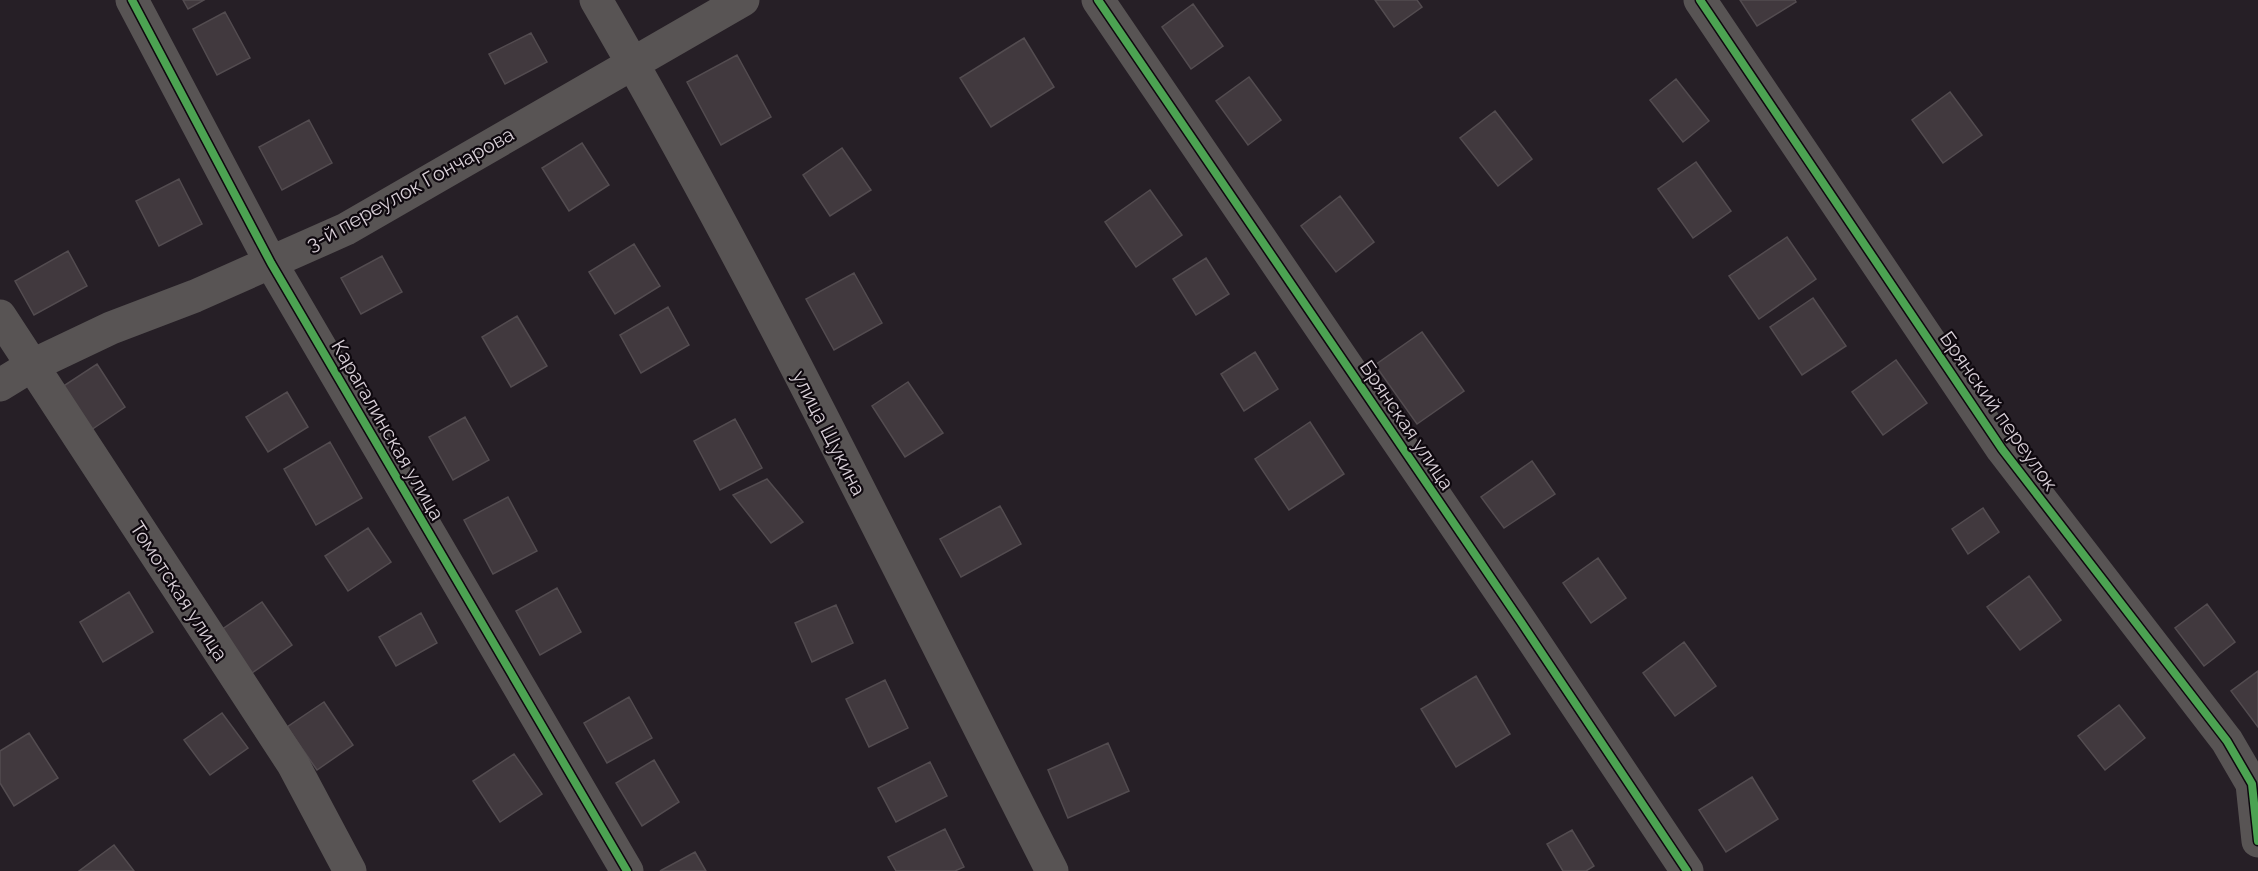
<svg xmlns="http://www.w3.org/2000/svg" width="2258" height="871" font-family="Raleway,sans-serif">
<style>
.building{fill:#41393e;stroke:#534c50;stroke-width:1.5}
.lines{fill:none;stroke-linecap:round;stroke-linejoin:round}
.minor{stroke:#585454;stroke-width:33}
.cycleway-casing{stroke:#0e080e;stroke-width:11}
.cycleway{stroke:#4ca352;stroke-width:8}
.labels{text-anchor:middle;stroke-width:4.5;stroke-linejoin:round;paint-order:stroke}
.street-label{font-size:20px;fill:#d8cfd7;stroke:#0e080e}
</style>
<rect width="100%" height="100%" fill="#261f26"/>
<path class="building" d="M183,0H204L188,9Z
M1375,0H1417L1422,7L1394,27Z
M1740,0H1795L1796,2L1757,26Z
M1193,4L1223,46L1191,69L1162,27Z
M225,12L250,58L217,75L193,29Z
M531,33L547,62L505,84L489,54Z
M1024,38L1054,87L991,127L960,78Z
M737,55L771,117L721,145L687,82Z
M1249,77L1281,120L1248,145L1216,101Z
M1676,79L1709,121L1683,142L1650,100Z
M1950,92L1982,135L1943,163L1912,120Z
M1495,111L1532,159L1498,186L1460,138Z
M309,120L332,163L282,190L259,147Z
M582,143L609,185L569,211L542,168Z
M842,148L871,190L830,216L803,175Z
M1696,162L1731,211L1693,238L1658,189Z
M179,179L202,224L159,246L136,201Z
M1150,190L1182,235L1136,267L1105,222Z
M1340,196L1374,242L1336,272L1301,226Z
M1787,237L1816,279L1759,319L1729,276Z
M634,244L660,286L615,314L589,272Z
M68,251L87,286L34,315L15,281Z
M382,256L402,292L361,314L341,278Z
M1206,258L1229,294L1196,315L1173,279Z
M854,273L882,323L834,350L806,299Z
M1813,298L1846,346L1802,375L1770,327Z
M668,307L689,345L641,373L620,335Z
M517,316L547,366L511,387L482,337Z
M1422,332L1464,391L1417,424L1375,365Z
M1255,352L1278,389L1244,411L1221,374Z
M1896,360L1927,403L1883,435L1852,392Z
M97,364L125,407L91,430L62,387Z
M908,382L943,433L905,457L872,406Z
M287,392L308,427L268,452L246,417Z
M465,417L489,460L453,480L429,437Z
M735,419L762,468L720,490L694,441Z
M1310,422L1344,474L1289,510L1255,459Z
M330,442L362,498L316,525L284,469Z
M1532,461L1555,494L1504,528L1481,497Z
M767,479L803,522L771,543L733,495Z
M508,497L537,551L493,574L464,520Z
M1000,506L1021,544L961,577L940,539Z
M1983,508L1999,532L1968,554L1952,529Z
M368,528L391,562L348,591L325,556Z
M1598,558L1626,598L1591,623L1563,583Z
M2029,576L2061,620L2020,650L1987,607Z
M557,588L581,632L540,655L516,611Z
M129,592L153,632L103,662L80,622Z
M262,602L292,645L252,673L221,630Z
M2207,604L2235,642L2204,666L2175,628Z
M836,605L853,643L812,662L795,623Z
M421,613L437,643L396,666L379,637Z
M1684,642L1716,686L1675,716L1643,673Z
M2258,671V727L2231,691Z
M1476,676L1510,734L1456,767L1421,709Z
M885,680L908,728L869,747L846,699Z
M629,697L652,738L607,763L584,723Z
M324,702L353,745L317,770L287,727Z
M2119,705L2145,738L2105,770L2078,736Z
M222,713L248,748L210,775L184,740Z
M29,733L58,778L14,806L0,783V751Z
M1108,743L1129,791L1068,818L1048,770Z
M514,754L542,794L500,822L473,781Z
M654,760L679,802L642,826L616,783Z
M930,762L947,796L896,822L878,788Z
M1752,777L1778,819L1726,852L1699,810Z
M945,829L964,867L955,871H896L888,857Z
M1572,830L1594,866L1586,871H1563L1547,844Z
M114,845L134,871H79Z
M695,852L706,871H660Z"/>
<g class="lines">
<path class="minor" d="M132,0L271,263L627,871
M596,0C761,283 903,579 1052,871
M1098,0L1521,622L1687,871
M1700,0L2002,449L2227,741L2252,784L2258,841
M0,316L293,764L350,871
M0,385L31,366L111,328L195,296L346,229L743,0"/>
<defs>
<path id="cycleway" d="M132,0L271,263L627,871
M1098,0L1521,622L1687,871
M1700,0L2002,449L2227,741L2252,784L2258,841"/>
</defs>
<use href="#cycleway" class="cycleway-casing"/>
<use href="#cycleway" class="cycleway"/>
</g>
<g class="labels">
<g class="street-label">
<text transform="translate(410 189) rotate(-29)" y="7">3-й переулок Гончарова</text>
<text transform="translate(1999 411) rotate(55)" y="7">Брянский переулок</text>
<text transform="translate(1407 425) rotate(56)" y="7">Брянская улица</text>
<text transform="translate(388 430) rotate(60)" y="7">Карагалинская улица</text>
<text transform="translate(829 433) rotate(63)" y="7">улица Щукина</text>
<text transform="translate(179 591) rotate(57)" y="7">Томотская улица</text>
</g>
</g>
</svg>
